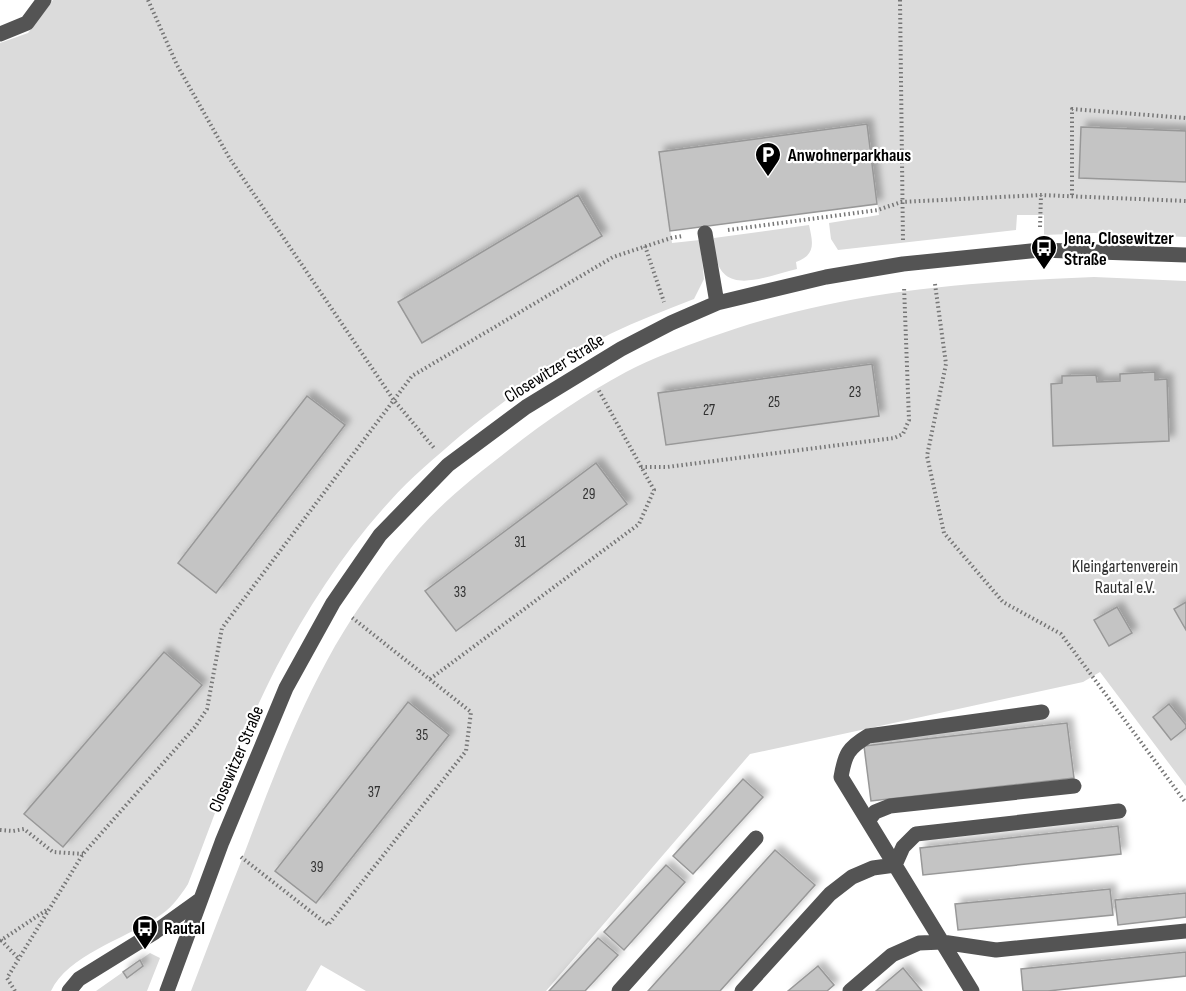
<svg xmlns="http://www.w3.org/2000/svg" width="1186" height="991" font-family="'Sofia Sans Condensed',sans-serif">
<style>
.green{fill:#dbdbdb;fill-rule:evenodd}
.building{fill:#c4c4c4;stroke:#989898;stroke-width:1.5;filter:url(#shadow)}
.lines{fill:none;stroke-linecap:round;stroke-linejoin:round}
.path{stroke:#767676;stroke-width:4;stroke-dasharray:1.5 3;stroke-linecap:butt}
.minor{stroke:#545454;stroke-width:15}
.labels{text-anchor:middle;stroke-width:4.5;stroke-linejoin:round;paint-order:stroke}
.number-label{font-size:15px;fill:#313131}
.poi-label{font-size:18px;font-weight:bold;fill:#000;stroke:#fff;text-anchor:start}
.street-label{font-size:18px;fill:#000;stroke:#fff}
.park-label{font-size:18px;fill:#323232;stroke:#fff}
</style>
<defs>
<filter id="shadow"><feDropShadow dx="5.5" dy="-5.5" stdDeviation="3" flood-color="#0004"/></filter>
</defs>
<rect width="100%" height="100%" fill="#fff"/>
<path class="green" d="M53,0H1186V131L1081,127L1079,178L1186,182V237L1094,233L1044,235V215H1017L1016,230L838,250L831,239L829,223L879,215L866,124L660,152L672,243L700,240L704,279L694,299C666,310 637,321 610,334C556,362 507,398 460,436C436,457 411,477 390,501C345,550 308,607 277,666C241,735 217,811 188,884C179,898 170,910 156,918C124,939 67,956 51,991H0V43L28,33ZM578,195L602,236L422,343L398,302ZM307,396L344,425L179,563ZM164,652L202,685L63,847L24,814Z
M809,225C813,243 816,255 796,262L797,269C757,279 714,300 714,238Z
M1094,277L1186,281V786L1100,672L1083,682L750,754L546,991H366L321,965L306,991H191C209,944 227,896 246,849C272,780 298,711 335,646C359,605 388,564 420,528C447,498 479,473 510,449C547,420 585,394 626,372C652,358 681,348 708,338C835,292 961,282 1094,277ZM1155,372V380H1167L1169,441L1053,446L1051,384L1062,383V376L1096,375L1097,382L1120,381V374ZM596,463L626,503L455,631L425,590ZM408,703L449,735L316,903L275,870Z
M150,953L160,958L147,991H96L123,972L127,978L143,966L140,960Z"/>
<path class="building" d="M867,124L877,204L670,231L659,152Z
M1081,127L1186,131V182L1079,178Z
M578,195L602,236L422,343L398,302Z
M872,364L879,416L666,445L658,393Z
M1155,372V380L1167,379L1169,441L1053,446L1051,384L1062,383V376L1096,375L1097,382L1120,381V374Z
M307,396L345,425L216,593L178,563Z
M596,463L627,504L456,631L425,591Z
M1186,602V630L1174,609Z
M1117,607L1132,633L1109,646L1094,620Z
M164,652L202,685L63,847L24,814Z
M408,702L449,735L316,903L275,871Z
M1169,704L1186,725V728L1171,740L1153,717Z
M1067,723L1074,778L871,801L864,746Z
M743,779L763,797L693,874L673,856Z
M1118,826L1121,854L923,875L920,848Z
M775,850L815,885L720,991H648Z
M666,865L685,882L624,950L604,932Z
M1110,889L1113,915L958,930L955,904Z
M1186,893V917L1118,925L1115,900Z
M598,938L618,955L585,991H549Z
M1186,952V976L1048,991H1023L1021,969Z
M140,960L143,966L127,978L123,972Z
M818,966L834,985L827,991H788Z
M903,968L922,991H876Z"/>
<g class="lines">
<path class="path" d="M148,0L177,65L230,159L393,399L434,448
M900,0L903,242
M1072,195V109L1186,118
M1040,227L1041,195
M728,230L878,210L901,202L1041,195L1186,201
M645,246L664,302
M935,284L946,364L927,456L944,533L1003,602L1061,634L1186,803
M641,467H667L894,438L903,434L909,420L904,286
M430,679L639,524L654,490L598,389
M0,830L13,831L24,829L53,852L83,854
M241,857L328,925L466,751L471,712L350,616
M1,940L19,959
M0,941L48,909
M15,991L7,978L83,854L195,727L207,709L222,628L412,376L613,257L671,238L682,236"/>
<path class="minor" d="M0,34L27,23L44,0
M705,233L717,303
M868,821L875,812L890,806L1074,786
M69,991L79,979L155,932L201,899
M167,991L222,842L286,688L333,603L380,535L448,465L526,407L621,349L671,323L717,303L826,277L903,264L1040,250L1186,255
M619,991L756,838
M742,991L830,894L852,877L873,868L895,865L903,847L916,834L1119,811
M850,991L892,955L919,943L942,942L996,950L1186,931
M972,991L841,777C845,754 848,748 868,736L1042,712"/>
</g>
<defs>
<symbol id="parking-pin" viewBox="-11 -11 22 30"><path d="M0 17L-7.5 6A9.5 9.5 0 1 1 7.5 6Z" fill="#000" stroke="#fff"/><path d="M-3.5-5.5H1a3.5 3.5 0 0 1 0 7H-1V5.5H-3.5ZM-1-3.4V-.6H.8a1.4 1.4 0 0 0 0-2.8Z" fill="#fff"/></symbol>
<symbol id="bus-pin" viewBox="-11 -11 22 30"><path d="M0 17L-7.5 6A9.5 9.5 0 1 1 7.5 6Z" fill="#000" stroke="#fff"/><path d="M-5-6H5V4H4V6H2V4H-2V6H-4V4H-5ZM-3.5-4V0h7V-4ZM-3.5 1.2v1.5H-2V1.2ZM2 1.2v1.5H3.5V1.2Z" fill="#fff"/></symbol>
</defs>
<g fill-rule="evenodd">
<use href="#parking-pin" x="753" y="140" width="30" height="40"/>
<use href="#bus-pin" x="1029" y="233" width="30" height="40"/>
<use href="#bus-pin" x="130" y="913" width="30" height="40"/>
</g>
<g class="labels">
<g class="number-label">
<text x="855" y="397">23</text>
<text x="774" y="407">25</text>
<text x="709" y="415">27</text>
<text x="589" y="499">29</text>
<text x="520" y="547">31</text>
<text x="460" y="597">33</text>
<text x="422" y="740">35</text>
<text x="374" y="797">37</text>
<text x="317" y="872">39</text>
</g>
<g class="poi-label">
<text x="788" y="161">Anwohnerparkhaus</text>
<text x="1064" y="244">Jena, Closewitzer<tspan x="1064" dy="21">Straße</tspan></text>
<text x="164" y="934">Rautal</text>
</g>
<g class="street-label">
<text transform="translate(554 368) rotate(-32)" y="6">Closewitzer Straße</text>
<text transform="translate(236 759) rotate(-67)" y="6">Closewitzer Straße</text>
</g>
<g class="park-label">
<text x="1125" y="572">Kleingartenverein<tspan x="1125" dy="21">Rautal e.V.</tspan></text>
</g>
</g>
</svg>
